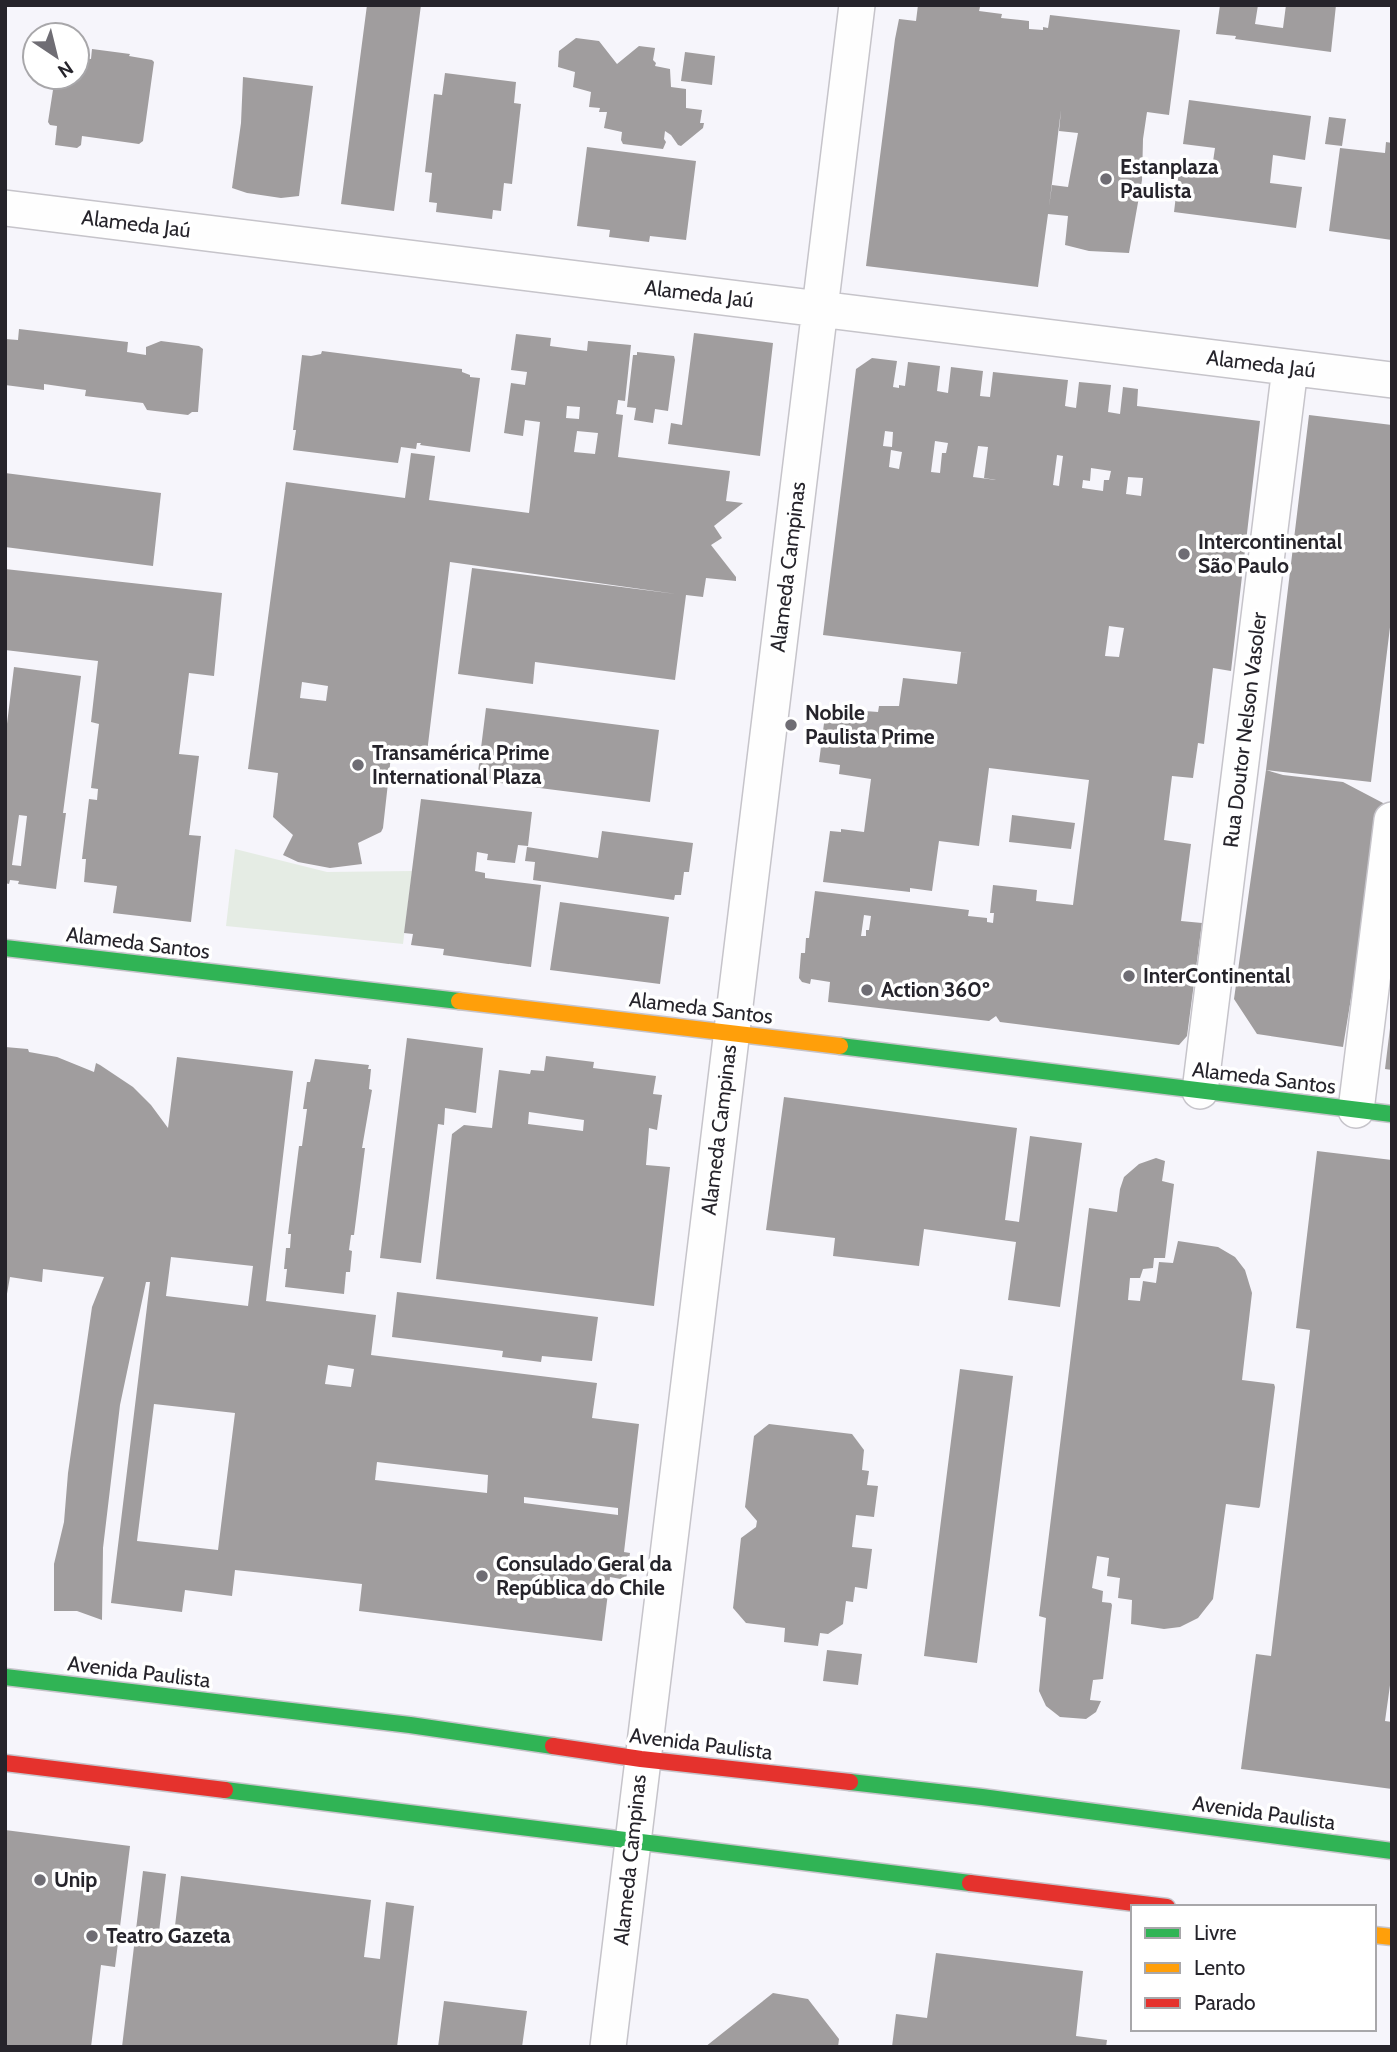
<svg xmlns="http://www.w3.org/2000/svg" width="1397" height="2052" font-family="Cabin,sans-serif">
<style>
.green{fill:#e5ece4}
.building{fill:#a09d9e;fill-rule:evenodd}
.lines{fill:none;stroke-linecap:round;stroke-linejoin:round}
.street-casing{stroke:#c6c4ca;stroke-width:38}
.fast-casing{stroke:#c6c4ca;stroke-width:19}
.slow-casing{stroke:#c6c4ca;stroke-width:19}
.jam-casing{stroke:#c6c4ca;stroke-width:19}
.street{stroke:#fefefe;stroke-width:35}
.fast{stroke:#30b455;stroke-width:16}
.slow{stroke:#ff9f0a;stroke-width:16}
.jam{stroke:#e5322d;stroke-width:16}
.poi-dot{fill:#6f6d74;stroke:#fff;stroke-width:2.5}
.labels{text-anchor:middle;stroke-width:7;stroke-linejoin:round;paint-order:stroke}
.poi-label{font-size:21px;font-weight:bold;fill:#26242b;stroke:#fff;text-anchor:start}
.street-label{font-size:21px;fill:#26242b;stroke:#fff}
</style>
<rect width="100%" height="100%" fill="#f6f5fb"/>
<path class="green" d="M235,849L327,872L412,871L403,944L226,926Z"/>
<path class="building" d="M367,5H421L394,211L341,204Z
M918,5L980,7L979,11L1002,14L1001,18L1029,21V29L1043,30V27L1048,28L1050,15L1180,30L1169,115L1147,112L1143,139L1142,180L1129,253L1089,251L1065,245L1068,216L1048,214L1038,287L866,266L895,39L899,19L916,21ZM1061,110L1059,131L1078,133L1068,187L1052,185L1049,207Z
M1220,5H1258L1255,24L1283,28L1286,5H1336L1331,52L1235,39L1236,36L1216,34Z
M576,38L599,41L617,64L639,46L655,48L653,60L656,63L655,66L670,69L671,87L686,89V108L702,110L700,123H704L703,128L681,146L678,145L671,135L665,131L664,139L666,142L663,149L623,144L621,140L622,132L604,128L607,112H599L600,108L589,107L591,92L573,87L575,72L558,67L559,51Z
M92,49L130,54L129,56L152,60L154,62L143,141L139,144L82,136L81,145L77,148L55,145L57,126L50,125L48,122L55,77H77V57L91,59Z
M685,52L715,56L712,85L681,81Z
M445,73L516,82L514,103L521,104L512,184L504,183L501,211L493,210L492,219L436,212L437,203L429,202L432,173L425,172L434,94L442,95Z
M243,77L313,86L299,196L281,198L247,193L232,188L241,123Z
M1189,100L1311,116L1305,160L1273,155L1270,183L1302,187L1296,228L1174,212L1179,171L1211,175L1215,148L1183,144Z
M1329,117L1346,119L1342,146L1325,144Z
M1386,142L1392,143V240L1329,231L1340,148L1385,153Z
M587,147L696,161L686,240L650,236L649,242L609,237L610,230L577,226Z
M19,329L128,342L127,352L146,355V347L161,341L199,346L203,349L198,412H192L188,415L147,410L143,403L85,396L86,390L44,384V390L5,385V339L18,340Z
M694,333L773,343L760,456L668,444L671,423L682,425Z
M516,334L551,338L550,346L587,351L588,341L631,345L625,401L618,400L616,414L623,415L618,457L730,471L726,501L743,503L714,526L722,538L711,545L736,577V581L706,578L703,597L686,595L675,680L535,662L533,684L458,674L472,568L676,594L450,562L426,761L391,756L383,828L381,832L358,843L362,864L330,868L298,862L283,855L293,835L273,817L278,773L248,769L286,482L405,498L411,453L435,456L429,500L529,513L540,422L525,420L523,436L504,433L511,383L525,385L527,372L511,370ZM567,406L580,407L579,419L566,418ZM577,431L598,433L595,454L574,452ZM302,682L328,686L326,701L300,698Z
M322,351L462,369V372L470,375V377L480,378L470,452L420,445L421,443H417L416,449L401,447L398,463L293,450L296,430H293L302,355L311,356L321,354Z
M637,352L674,356L675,360L668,411L655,409L653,423L634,420L636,408L627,407L633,355H637Z
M872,358L897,361L893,387L899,388V385L905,386L908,362L940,366L937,391L948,393L951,367L983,371L980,396L990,397L993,372L1068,380L1065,406L1070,407L1076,408L1079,382L1111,385L1108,412L1120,414L1123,387L1138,389L1137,406L1260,421L1231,671L1213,668L1204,744L1198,743L1193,778L1172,776L1164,840L1191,844L1181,921L1202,923L1187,1036L1179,1045L1000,1022L996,1016L989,1021L828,1002L830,982L811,979L810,984L802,982L799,978L801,953H805L806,938H809L815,891L969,910L968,916L987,918V922L993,923L994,913H990L993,885L1037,890L1036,901L1073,905L1089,780L989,768L979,846L939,841L932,891L910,888V892L823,882L830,831L841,832V829L864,832L871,779L839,774L840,765L819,762L826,708L878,712L879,706H899L903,678L957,684L961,652L970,653L823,635L856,369ZM885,431L893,432L892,447L883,446ZM935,441L948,443L946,453H942L940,473L931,472ZM978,446L988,447L984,478L996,480L973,477ZM891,450L902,452L899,469L889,467ZM1057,455L1063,456L1059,486L1053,485ZM1091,468L1111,471L1109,480H1104L1103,491L1082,488L1083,480L1090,481ZM1128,477L1143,478L1141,496L1126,494ZM1109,626L1124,628L1119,657L1105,656ZM864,915L871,916L869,930H866V936H861Z
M1309,415L1392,425V611L1371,782L1266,770L1283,775L1343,782L1383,803L1343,1047L1257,1034L1234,999L1266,770Z
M5,473L161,493L153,566L5,547Z
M5,569L222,593L214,676L189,673L179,754L199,756L189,835L201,836L191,922L113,913L117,886L84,882L86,859H82L89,799L97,800L98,789L91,788L99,724L91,722L98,661L5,650Z
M14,667L81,676L63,813H66L56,889L18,884L19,881L10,880L9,884L5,883V740ZM19,815L27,816L21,866L12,865Z
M486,708L659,730L650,802L477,780Z
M421,799L532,812L528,846L518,845L515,863L487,860L488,854L477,852L475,871L485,873V878L541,885L531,967L443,955L444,949L411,945L413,934L404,933Z
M1012,815L1075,823L1071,849L1009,842Z
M602,831L693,843L689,872H684L681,895H675L674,900L533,880L535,862L525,861L527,847L598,858Z
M560,902L669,917L660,984L550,970Z
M1390,1028L1392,1029V1070L1385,1069Z
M407,1038L483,1048L476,1113L445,1108L444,1125L438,1124L421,1263L380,1258Z
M5,1047L28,1049L29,1052L57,1057L94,1072L96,1063L100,1065L133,1087L151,1105L168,1128L177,1057L293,1071L266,1301L376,1315L371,1355L597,1383L592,1418L639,1424L624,1552L630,1553L626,1580L610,1577L602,1641L359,1611L362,1584L235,1570L232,1596L185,1590L182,1612L111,1603L150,1282H146L120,1405L103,1548L102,1620L77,1611H54V1564L64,1522L68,1473L92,1307L104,1277L43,1269L42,1282L10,1277L5,1305ZM171,1257L253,1266L248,1306L166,1296ZM328,1365L354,1369L351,1387L325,1384ZM154,1404L235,1413L218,1550L137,1541ZM377,1462L488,1475L487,1493L375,1480ZM524,1497L618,1508V1515L524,1503Z
M546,1056L594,1062L593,1068L656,1076L653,1094L662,1095L657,1130L649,1128L646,1165L670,1167L654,1306L436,1279L452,1134L464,1125L492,1128L499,1070L530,1074L531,1070L544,1071ZM529,1112L584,1120L583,1131L528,1124Z
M315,1059L369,1065L368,1069H371L369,1089L372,1090L362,1148H365L354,1235H351L349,1250L352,1251L350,1272H346L344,1294L285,1287L287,1269H284L286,1248H290L291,1234H288L299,1146H302L307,1109H303L307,1082H310Z
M784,1097L1017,1128L1005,1220L1019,1222L1030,1136L1082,1143L1060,1307L1008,1300L1016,1242L924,1229L919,1266L833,1256L835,1238L766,1230Z
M1317,1151L1392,1160V1671L1385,1721L1392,1722V1789L1241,1769L1256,1654L1271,1656L1310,1330L1296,1328Z
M1156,1158L1165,1161L1162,1181L1174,1184L1165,1258H1154L1153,1268L1143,1269L1140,1278H1130L1128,1300L1140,1301L1143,1281L1156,1283L1159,1262L1173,1263L1178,1241L1218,1247L1235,1257L1245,1270L1252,1293L1242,1380L1274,1384L1275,1387L1260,1506L1259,1508L1226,1504L1213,1599L1198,1618L1180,1627L1164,1629L1131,1624L1132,1600L1118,1598L1120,1578L1107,1576L1109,1558L1097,1556L1092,1588L1103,1591L1102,1602L1111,1603L1112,1605L1103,1679L1093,1680L1090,1700L1101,1701L1096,1712L1086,1719L1060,1717L1046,1706L1039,1691L1046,1618L1039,1616L1089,1208L1117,1212L1120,1189L1124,1177L1139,1164Z
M397,1292L598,1317L592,1361L542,1356L541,1362L502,1357L503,1351L392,1337Z
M960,1369L1013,1376L977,1663L924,1656Z
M769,1424L852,1434L864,1450L862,1470L869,1471L867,1485L878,1486L874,1517L856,1515L852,1547L872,1549L867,1589L855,1587L853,1602L846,1601L843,1624L828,1634L820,1633L818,1646L784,1642L785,1628L746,1623L733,1608L741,1538L756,1527L757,1521L745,1507L754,1436Z
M827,1650L862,1654L858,1685L823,1681Z
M5,1830L130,1846L115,1967L101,1965L91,2047H5Z
M143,1871L166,1874L159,1932L174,1934L181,1876L371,1900L364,1957L380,1959L386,1902L414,1906L397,2047H122Z
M936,1953L1083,1971L1076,2036L1107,2040L1106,2047H892L896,2014L927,2018Z
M773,1993L808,1999L839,2039L838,2047H705Z
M444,2001L527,2011L522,2047H438Z"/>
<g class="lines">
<defs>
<path id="street" d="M5,208L1392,380
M1200,1091L1290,368
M1356,1110L1392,820
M608,2047L857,5"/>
<path id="fast" d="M5,948L459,1001
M840,1046L1392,1114
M5,1677L410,1725L553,1746
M850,1782L982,1797L1392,1851
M225,1790L970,1883"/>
<path id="slow" d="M459,1001L840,1046
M1374,1935L1392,1937"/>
<path id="jam" d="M553,1746L641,1759L850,1782
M5,1763L225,1790
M970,1883L1167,1907"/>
</defs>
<use href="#street" class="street-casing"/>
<use href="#fast" class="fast-casing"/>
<use href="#slow" class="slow-casing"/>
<use href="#jam" class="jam-casing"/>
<use href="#street" class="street"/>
<use href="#fast" class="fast"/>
<use href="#slow" class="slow"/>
<use href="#jam" class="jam"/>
</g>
<g class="poi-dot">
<circle cx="1106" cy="179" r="7"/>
<circle cx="1184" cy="554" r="7"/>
<circle cx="791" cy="725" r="7"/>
<circle cx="358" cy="765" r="7"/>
<circle cx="1129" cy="976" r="7"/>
<circle cx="867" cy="990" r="7"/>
<circle cx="482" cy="1576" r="7"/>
<circle cx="40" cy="1880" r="7"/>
<circle cx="92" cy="1936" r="7"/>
</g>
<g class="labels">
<g class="poi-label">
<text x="1120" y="174">Estanplaza<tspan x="1120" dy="24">Paulista</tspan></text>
<text x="1198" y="549">Intercontinental<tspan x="1198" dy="24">São Paulo</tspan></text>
<text x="805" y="720">Nobile<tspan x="805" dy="24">Paulista Prime</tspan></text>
<text x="372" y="760">Transamérica Prime<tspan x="372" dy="24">International Plaza</tspan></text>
<text x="1143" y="983">InterContinental</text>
<text x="881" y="997">Action 360º</text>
<text x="496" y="1571">Consulado Geral da<tspan x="496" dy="24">República do Chile</tspan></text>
<text x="54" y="1887">Unip</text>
<text x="106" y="1943">Teatro Gazeta</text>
</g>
<g class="street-label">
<text transform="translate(136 224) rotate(7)" y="7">Alameda Jaú</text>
<text transform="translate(699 294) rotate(7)" y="7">Alameda Jaú</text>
<text transform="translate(1261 364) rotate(7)" y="7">Alameda Jaú</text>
<text transform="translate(788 567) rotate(-83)" y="7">Alameda Campinas</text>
<text transform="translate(1245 730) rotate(-83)" y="7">Rua Doutor Nelson Vasoler</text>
<text transform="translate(138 943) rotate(7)" y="7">Alameda Santos</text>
<text transform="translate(701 1008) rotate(7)" y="7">Alameda Santos</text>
<text transform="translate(1264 1078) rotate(7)" y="7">Alameda Santos</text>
<text transform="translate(719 1130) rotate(-83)" y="7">Alameda Campinas</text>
<text transform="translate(139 1672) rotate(7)" y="7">Avenida Paulista</text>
<text transform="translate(701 1744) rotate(7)" y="7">Avenida Paulista</text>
<text transform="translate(1264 1813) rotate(8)" y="7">Avenida Paulista</text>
<text transform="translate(630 1860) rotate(-84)" y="7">Alameda Campinas</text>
</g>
</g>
<rect width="1397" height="2052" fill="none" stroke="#26242b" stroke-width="14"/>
<rect x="1131" y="1905" width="245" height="126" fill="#ffffff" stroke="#a8a7aa" stroke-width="2"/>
<rect x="1145" y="1928" width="35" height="10" fill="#30b455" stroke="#a8a7aa" stroke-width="2"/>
<text x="1194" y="1940" font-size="21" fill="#26242b">Livre</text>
<rect x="1145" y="1963" width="35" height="10" fill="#ff9f0a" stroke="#a8a7aa" stroke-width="2"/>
<text x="1194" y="1975" font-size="21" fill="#26242b">Lento</text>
<rect x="1145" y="1998" width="35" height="10" fill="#e5322d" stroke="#a8a7aa" stroke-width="2"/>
<text x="1194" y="2010" font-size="21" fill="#26242b">Parado</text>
<g transform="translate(56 56) rotate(145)"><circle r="33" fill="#ffffff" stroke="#a8a7aa" stroke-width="2"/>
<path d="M0-5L12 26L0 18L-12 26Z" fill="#6f6d74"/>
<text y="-10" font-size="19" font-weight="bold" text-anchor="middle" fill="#26242b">N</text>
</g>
</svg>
